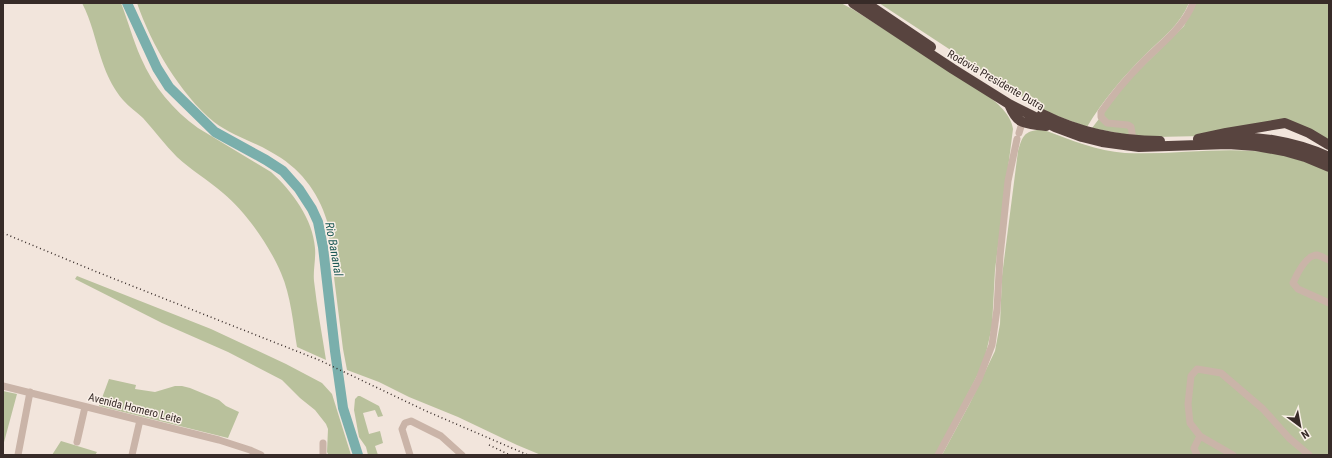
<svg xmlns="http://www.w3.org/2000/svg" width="1332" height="458" font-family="'Roboto Condensed',sans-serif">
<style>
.green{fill:#b9c19c}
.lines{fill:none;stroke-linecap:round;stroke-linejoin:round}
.river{stroke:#7aafac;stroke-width:10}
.minor{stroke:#cab4a8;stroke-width:7}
.highway{stroke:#58443f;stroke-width:10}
.rail{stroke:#372b28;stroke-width:1.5;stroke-dasharray:1 3;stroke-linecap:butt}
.labels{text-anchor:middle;stroke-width:3;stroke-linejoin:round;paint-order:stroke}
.street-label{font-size:11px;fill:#372b28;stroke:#faf0e8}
.water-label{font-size:12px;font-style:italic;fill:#1d5956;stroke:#faf0e8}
</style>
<rect width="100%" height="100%" fill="#f2e5dc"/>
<path class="green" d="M82,3H121C128,21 133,40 141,58C153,86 173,110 198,128L271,172C292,191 313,219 315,248C316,259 313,270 314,281C317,308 322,334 326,360L297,347C293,323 291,296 281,273C269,245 246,212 223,193C208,180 191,170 177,157C165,145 155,131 143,118C137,112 129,107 123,100C106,80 100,55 93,31C90,22 87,12 82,3Z
M137,3H841L854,10L986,94C997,103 1011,114 1013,129L995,270L992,326L989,340L985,357L979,372L936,455H541L517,445L458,417L409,397L379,382L347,370L343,349L327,221C318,191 299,167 271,152C252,141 231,135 214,122C180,94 151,44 137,3Z
M879,3H1189C1180,25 1162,38 1145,55C1123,77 1103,100 1087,127L1047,112L1033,104Z
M1195,3H1329V140L1300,125L1202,136L1156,137H1139L1092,128L1128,81L1184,26Z
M1037,130H1044C1071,140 1097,151 1125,153C1168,155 1211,148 1253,151C1280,152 1304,161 1329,170V455H942L970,403L995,351L1000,324L1002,276L1018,151C1022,138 1023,132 1037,130Z
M77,276L211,329L286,364L322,383L332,394L351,455L328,454L327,452L328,429L326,424L315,410L300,398L282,380L228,352L162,323L75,279Z
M109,379L136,385L135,389L155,392L175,386H182L190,388L219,400L226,406L239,412L228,438L99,406Z
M3,391L17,394L3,446Z
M358,396H360L379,406L383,416L378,417L375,410L363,413L369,434L380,431L383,443L375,446L378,455H368L366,447L359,437L354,410L355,399Z
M61,441L97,452L95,455H52Z"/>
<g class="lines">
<path class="river" d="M127,3L157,68L169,87L215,132L266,160L283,171L299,189L312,209L318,222L323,247L335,351L343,408L358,455"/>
<path class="minor" d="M1019,133L1022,123
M1133,139L1131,127L1128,125L1107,123L1101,117V112C1113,95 1126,79 1141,64C1159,45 1183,29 1193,3
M1329,260C1326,259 1321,256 1317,255C1306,255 1297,274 1293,283L1298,289L1329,303
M3,386L219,440L250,450L261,455
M77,442L85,407
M18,455L30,392
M132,455L140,420
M323,455V443
M410,455L402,429L405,423L411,421L441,436L462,455
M938,455L979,379L992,345L997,309L1000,256L1008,181L1017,139
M1197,455L1194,448L1200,436
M1233,455L1200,436L1190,423L1188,404L1191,376L1197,369L1221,373L1263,409L1289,438L1309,455"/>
<path class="highway" d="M853,3L953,69L1009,104L1055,127L1082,137L1102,142L1139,147L1228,144L1256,146L1284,151L1305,157L1329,167
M866,3L931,47
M1009,104C1018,126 1024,123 1046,126
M1042,114C1078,132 1120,141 1160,141
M1218,138C1255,135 1295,141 1329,157
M1198,139L1226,133L1285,123L1309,133L1329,145"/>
<path class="rail" d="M3,233L97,272L319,360L426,411L528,455
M489,445L510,455"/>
</g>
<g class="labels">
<g class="street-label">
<text transform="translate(996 80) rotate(30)" y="4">Rodovia Presidente Dutra</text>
<text transform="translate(135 408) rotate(14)" y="4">Avenida Homero Leite</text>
</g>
<g class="water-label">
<text transform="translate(334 249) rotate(80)" y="4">Rio Bananal</text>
</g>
</g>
<rect width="1332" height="458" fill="none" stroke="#372b28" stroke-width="8"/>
<g transform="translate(1300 426) rotate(148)" stroke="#faf0e8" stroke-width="3" paint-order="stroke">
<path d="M0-3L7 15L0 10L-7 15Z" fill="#372b28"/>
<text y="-6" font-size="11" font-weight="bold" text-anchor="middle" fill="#372b28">N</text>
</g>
</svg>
